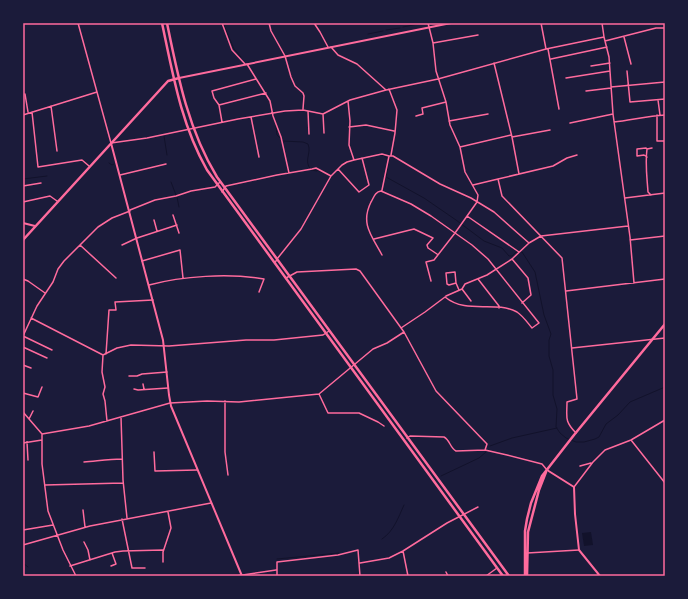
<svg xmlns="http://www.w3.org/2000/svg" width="688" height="599" font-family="Poppins,sans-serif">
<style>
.water{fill:#12122b}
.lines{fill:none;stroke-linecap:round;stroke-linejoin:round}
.stream{stroke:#12122b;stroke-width:1}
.minor{stroke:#ff6b9d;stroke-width:1.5}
.tertiary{stroke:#ff6b9d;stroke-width:2}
.secondary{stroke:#ff6b9d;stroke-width:2}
.trunk{stroke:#ff6b9d;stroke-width:2.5}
.neatline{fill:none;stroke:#ff6b9d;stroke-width:1.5}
</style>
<rect width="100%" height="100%" fill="#1b1b3a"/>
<path class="water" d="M591,532L593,545L584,546L582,533Z"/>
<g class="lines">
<path class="stream" d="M223,23L234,49L241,57
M403,27L423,23
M386,30L400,28
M368,34L383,31
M276,126L277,135L283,141L303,142L308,144C312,154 303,160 311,170L317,171V170L321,172
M164,136L167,155
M380,155H383L389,160L386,177L424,198L456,220L484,241L502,248L509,256H512L516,252H522L535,272L544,315L551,334L549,340V356L553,370V395L557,409L556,427L560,433L566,438L576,442H584L595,439L599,437L606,424L618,415L630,402L665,387
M109,163L112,165L114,164
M23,179L47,176
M171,182L176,195
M177,197L179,207
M490,446L512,438L557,428
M441,476L479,458L486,452
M382,539C394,531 398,518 404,505
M277,559L339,553
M23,563L28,567"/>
<path class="minor" d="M78,23L111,143L147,138L238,119L285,111L303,110L323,114L350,100L386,90
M222,23L232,50L245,64
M269,23L271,31L285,56L291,77L295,86L303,93L304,96L303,109
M314,23L320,32L328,47
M428,23L433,43L436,71L446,102L450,125L460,147L465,172L478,195L477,202L455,233L434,260L426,262L431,281
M541,23L546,49
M602,23L604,37L609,57L613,114L630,237L634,283
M624,37L631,64
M605,41L656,28H665
M433,43L478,35
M331,47L338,55L357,64L386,90L438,79L546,49L604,37
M548,49L559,109
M551,59L607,47
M494,63L512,137L519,174
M247,64L270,101L273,116L281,137L289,173
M591,66L610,63
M627,71L630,102L665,99
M566,78L610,71
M611,87L665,82
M389,89L397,110L395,133L391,155
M586,91L611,88
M25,94L28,112
M658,100L660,115
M219,105L266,93
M51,106L57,151
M308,111L309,134
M32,112L38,167L82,160L89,166
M323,114L324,133
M23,115L97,92
M657,115V141H665
M416,116L423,114L422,108L446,102
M251,117L259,157
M449,121L488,114
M222,122L219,105L214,98L212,91L256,79
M614,122C631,120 648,116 665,115
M570,123L613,114
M349,127L366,125L394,131
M512,137L550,130
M460,147L511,135
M647,149L652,148
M647,157L644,155L637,156V149L646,148L647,149C645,164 647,177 648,192L651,195
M354,160L382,154L389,156
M338,169L359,192L369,185L362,158
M120,175L166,164
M498,179L553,166L567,158L577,155
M473,185L498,179L502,196L562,258L577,399L567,402C567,417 564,421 576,433
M23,186L41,183
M382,190L389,156H393L440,184L471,198L494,212L529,243
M222,192L226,186L277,175L312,169L316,168L331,176
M625,198L665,193
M23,202L50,196L57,201
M130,210L155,200L176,196L191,191L215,187L220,182
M173,215L179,233
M467,216L519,252
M154,220L157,231
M374,239L414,229L433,238L427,245L428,248L437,254
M630,240L665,236
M80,245L116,278
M122,245L137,238L177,225
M382,255C372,236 360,224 371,202C374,197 375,192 381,191L411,204L431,216L472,245L488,259L539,323L532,328C527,322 523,316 517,312C495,300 467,315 445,297L425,312L401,328
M512,259L528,278L531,295L522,303
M142,261L180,250L183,278
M275,263L277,259L301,229L331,176L342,165L347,162L354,160L349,145L350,121L348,101
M23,279L28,281L45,293
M478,279L499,306V308
M456,283L455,272L446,273L447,284L449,285L456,283L459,290
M149,285C182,276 229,273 264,279L259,292
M462,289L471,301
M566,291L665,279
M446,296L462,289L465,284L487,275L512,259L529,243L541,236L628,226
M31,318L103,355
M404,332L436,391L487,444L485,450
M23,347L47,358
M572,348L665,338
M52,350L23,336L37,306L53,282L58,269L64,261L98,227L112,218L130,211
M106,354L109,310H116L115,302L153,300
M23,365L31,368
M129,376H137L142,374L167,372
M143,384L144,389
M134,389L138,390L168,388
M23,393L38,397L42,387
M319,394L328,413H359L378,422L384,426
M225,401V452L228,475
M23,412L42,434V464L48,511L63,550L76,576
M121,417L123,480L127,518
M29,419L33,411
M107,421L105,401L103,394L105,387L102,372L103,355L117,348L131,345L169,346L246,340H274L323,335L329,331
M42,434L89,426L170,403L207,401L239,402L319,394L373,349L387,343L404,332L360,271L356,269L297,272L286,278
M407,438L410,436L444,437C450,440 450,448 456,451L485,450L507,455L542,464L547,470
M631,440L665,483
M27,442L28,460
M23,443L42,440
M154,452L155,471L197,470
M84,462C97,461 109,459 122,459
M580,466L591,463
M45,485L123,483
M574,487L593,462L605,450L631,440L665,420
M83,510L85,527
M122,519L132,568H145
M23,530L53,525
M84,542L88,550L90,560
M23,545L90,526L211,503
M403,551L408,576
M527,553L579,550
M163,562V552L171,528L168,512
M360,563L389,558L403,551L447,523L478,507
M70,566L115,552L123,551L163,550
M111,566L116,564L112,553
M446,572L448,576
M236,576L276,570
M277,576V562L338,555L358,550L360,576
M486,576L497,568"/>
<path class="tertiary" d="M179,78L451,23
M111,143L163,340L169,395L171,406L242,576
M547,470L574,487L575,514L579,550L600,576"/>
<path class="secondary" d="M23,223L35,226"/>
<path class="trunk" d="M162,23C173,75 181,124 207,170L503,576
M167,23C178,77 188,129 217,177L509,576
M23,240L168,81L179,78
M525,576V531L527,519L531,503L542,476L574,435L665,324
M527,576L528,532L539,490L546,472"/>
</g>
<rect width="688" height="599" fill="none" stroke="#1b1b3a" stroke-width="48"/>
<rect x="24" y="24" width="640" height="551" class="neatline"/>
</svg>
